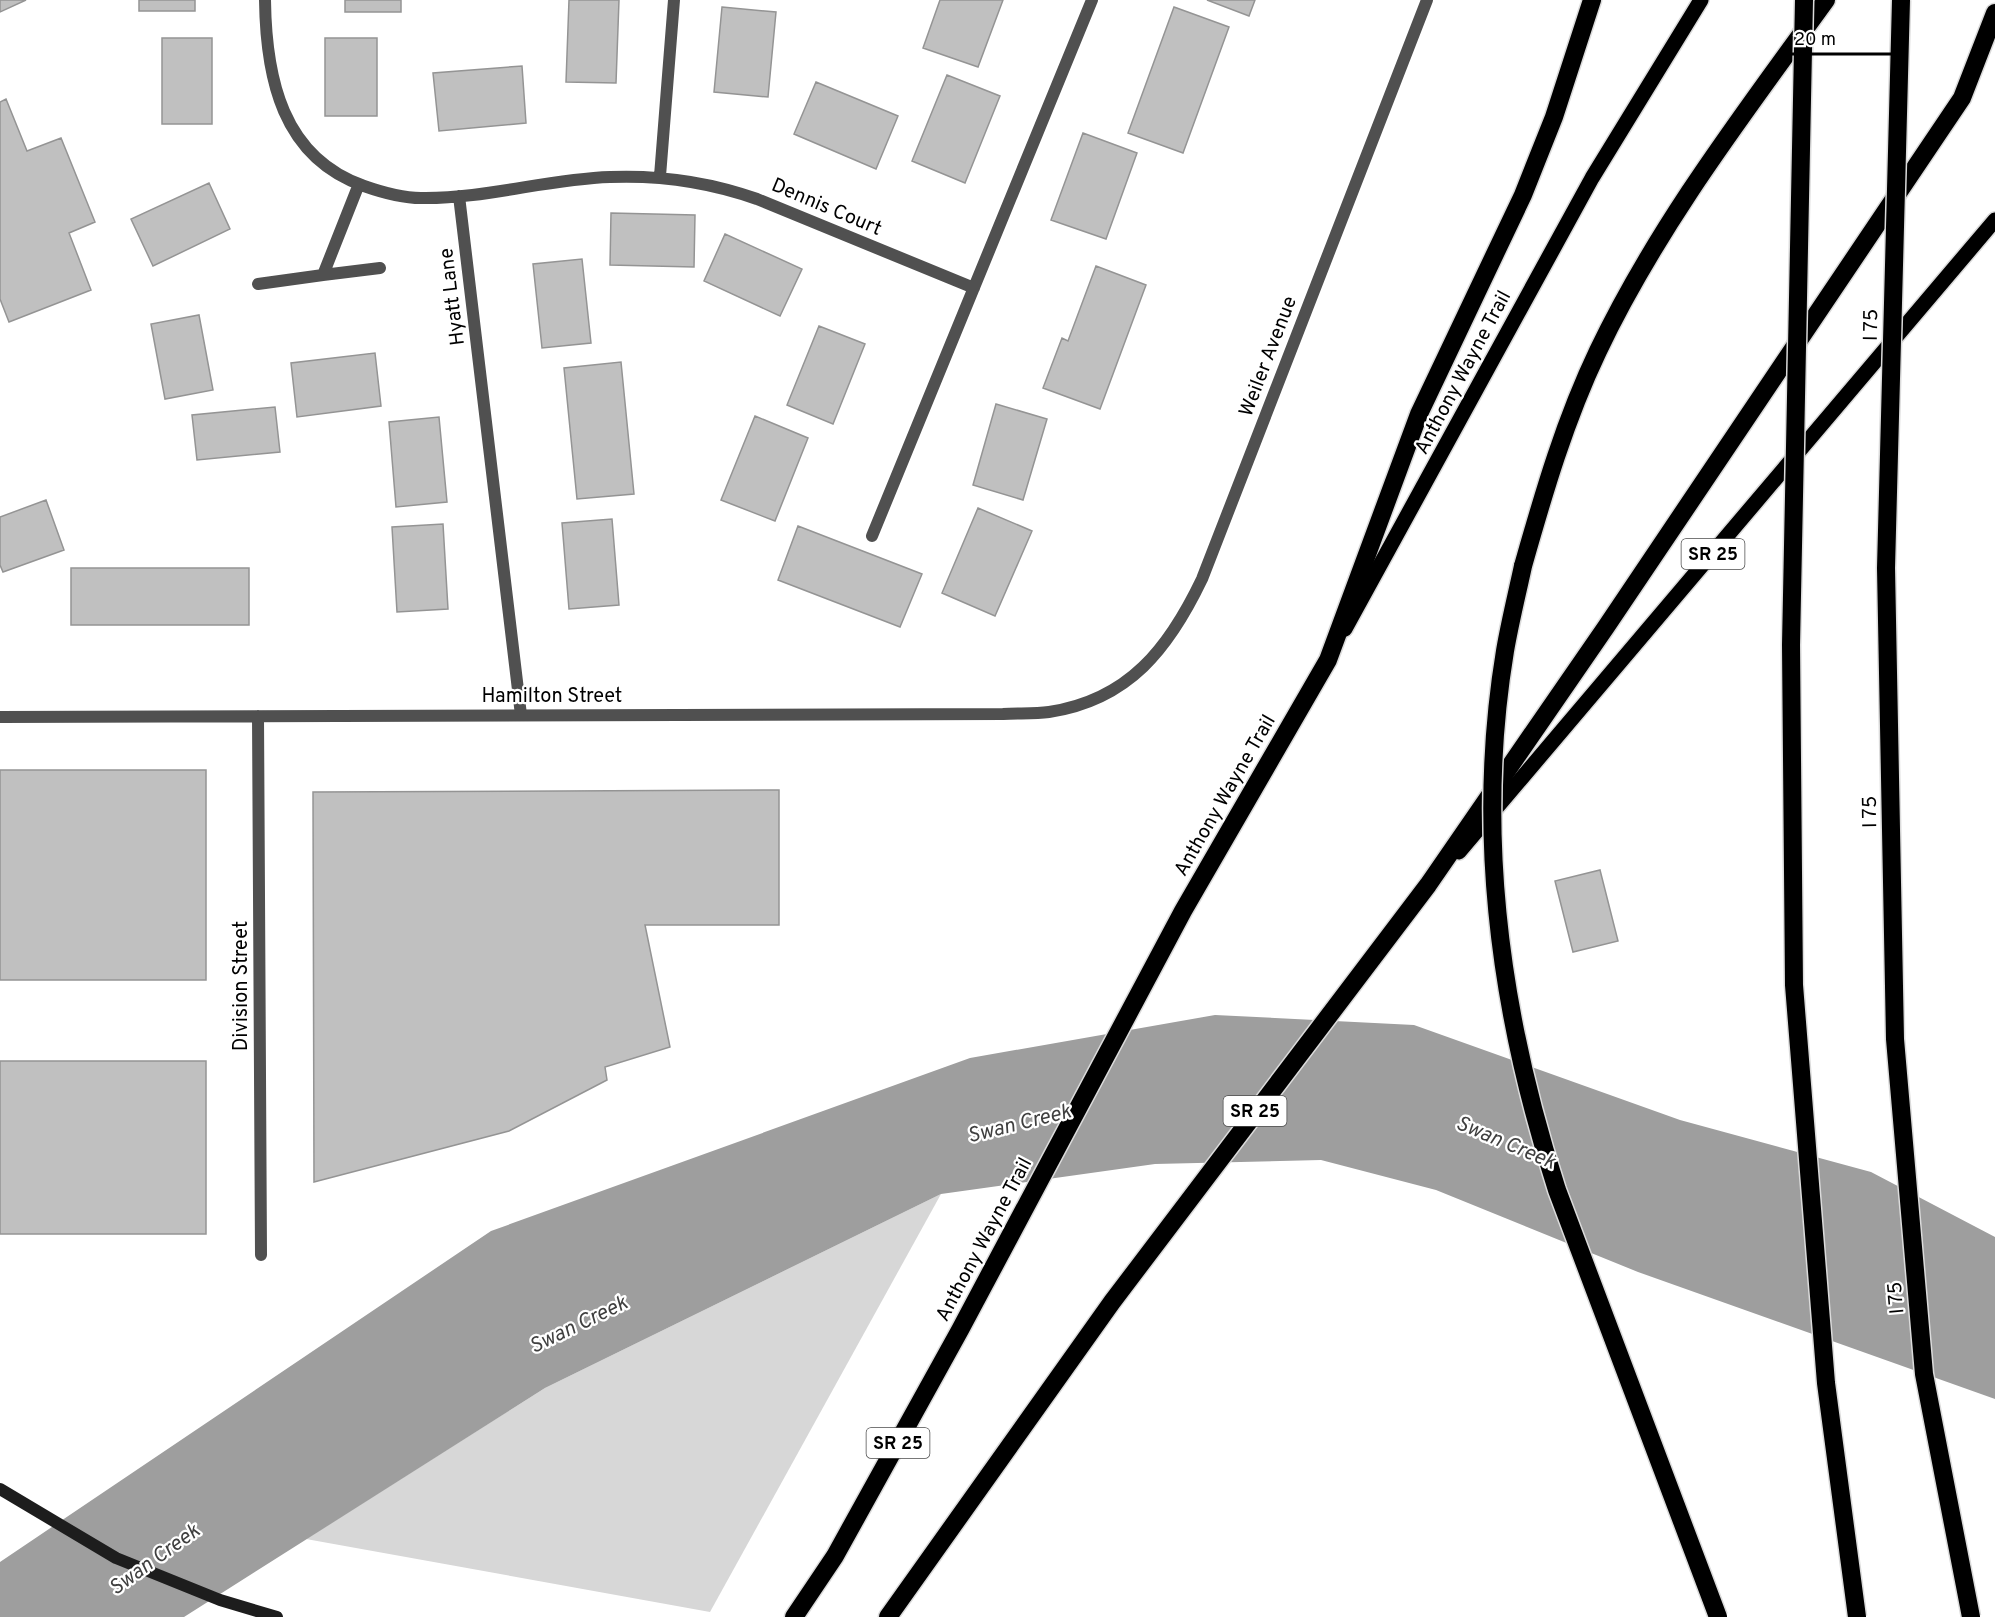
<svg xmlns="http://www.w3.org/2000/svg" width="1995" height="1617" font-family="Overpass,sans-serif">
<style>
.green{fill:#d7d7d7}
.water{fill:#9e9e9e}
.building{fill:#c0c0c0;stroke:#949494;stroke-width:1.5}
.lines{fill:none;stroke-linecap:round;stroke-linejoin:round}
.primary-casing{stroke:#dbdbdb;stroke-width:18}
.highway-casing{stroke:#dbdbdb;stroke-width:21}
.lane{stroke:#505050;stroke-width:12}
.street{stroke:#505050;stroke-width:12}
.secondary{stroke:#1d1d1d;stroke-width:12}
.primary{stroke:#000;stroke-width:15}
.highway{stroke:#000;stroke-width:18}
.highway-bridge-casing{stroke:#dbdbdb;stroke-width:21;stroke-linecap:butt}
.highway-bridge{stroke:#000;stroke-width:18}
.labels{text-anchor:middle;stroke-width:4.5;stroke-linejoin:round;paint-order:stroke}
.shield{fill:#fff;stroke:#4c4c4c;stroke-width:1.5}
.shield-label{font-size:18px;font-weight:bold;fill:#000}
.street-label{font-size:20px;fill:#000;stroke:#fff}
.water-label{font-size:21px;font-style:italic;fill:#3f3f3f;stroke:#fff}
</style>
<rect width="100%" height="100%" fill="#fff"/>
<path class="green" d="M941,1194L710,1612L306,1539L545,1388Z"/>
<path class="water" d="M1215,1015L1414,1025L1680,1120L1871,1172L1995,1237V1399L1638,1272L1436,1190L1321,1160L1155,1164L941,1194L545,1388L184,1617H0V1562L491,1231L970,1058Z"/>
<path class="building" d="M0,0H26L0,12Z
M139,0H195V11H139Z
M345,0H401V12H345Z
M569,0H619L616,83L566,82Z
M940,0H1003L978,67L923,48Z
M1207,0H1255L1249,16Z
M722,7L776,12L768,97L714,92Z
M1174,7L1229,27L1183,153L1128,133Z
M162,38H212V124H162Z
M325,38H377V116H325Z
M522,66L526,123L439,131L433,73Z
M947,75L1000,96L965,183L912,161Z
M816,82L898,116L876,169L794,134Z
M6,99L27,151L61,138L95,222L69,233L91,290L9,322L0,299V102Z
M1083,133L1137,153L1106,239L1051,220Z
M209,183L230,229L153,266L131,219Z
M611,213L695,215L694,267L610,265Z
M725,234L802,269L780,316L704,281Z
M582,259L591,343L542,348L533,264Z
M1096,266L1146,285L1100,409L1043,388L1062,338L1068,341Z
M199,315L213,390L165,399L151,324Z
M819,326L865,344L833,424L787,405Z
M375,353L381,406L297,417L291,363Z
M621,362L634,494L577,499L564,368Z
M996,404L1047,419L1023,500L973,485Z
M275,407L280,452L197,460L192,415Z
M755,416L808,438L775,521L721,500Z
M439,417L447,502L396,507L389,422Z
M46,500L64,550L3,572L0,565V517Z
M978,508L1032,531L995,616L942,593Z
M612,519L619,605L569,609L562,523Z
M443,524L448,609L397,612L392,527Z
M798,526L922,574L900,627L778,580Z
M71,568H249V625H71Z
M0,770H206V980H0Z
M779,790V925H645L670,1047L605,1067L607,1080L509,1131L314,1182L313,792Z
M1600,870L1618,941L1573,952L1555,881Z
M0,1061H206V1234H0Z"/>
<g class="lines">
<defs>
<path id="primary" d="M1345,629L1592,178L1701,0
M1459,852L1995,220"/>
<path id="highway" d="M1523,566C1544,492 1565,420 1598,351C1658,225 1745,112 1826,0
M794,1617L835,1556L960,1330L1183,911L1328,660L1419,414L1523,195L1554,117L1592,0
M888,1617L1112,1302L1428,885L1606,627L1962,98L1995,13"/>
</defs>
<use href="#primary" class="primary-casing"/>
<use href="#highway" class="highway-casing"/>
<path class="lane" d="M265,0C266,78 282,157 364,186C381,192 403,198 421,198C485,199 547,179 610,177C661,175 709,182 757,199L974,288
M660,176L674,0
M359,184L323,275L380,268
M459,196L521,715
M258,284L323,275
M872,536L1092,0"/>
<path class="street" d="M258,716L261,1255
M0,717L1003,714C1018,713 1034,714 1049,712C1129,700 1169,648 1202,579L1427,0"/>
<path class="secondary" d="M0,1489L116,1558L220,1600L277,1617"/>
<use href="#primary" class="primary"/>
<use href="#highway" class="highway"/>
<defs>
<path id="highway-bridge" d="M1804,0L1791,645L1794,985L1826,1383L1857,1617
M1901,0L1886,568L1895,1039L1924,1374L1971,1617
M1523,566C1517,594 1510,622 1505,651C1475,832 1501,1017 1557,1190L1718,1617"/>
</defs>
<use href="#highway-bridge" class="highway-bridge-casing"/>
<use href="#highway-bridge" class="highway-bridge"/>
</g>
<g class="labels">
<g class="shield">
<rect x="1681.5" y="539" width="63" height="30" rx="4.5"/>
<rect x="1223.5" y="1096" width="63" height="30" rx="4.5"/>
<rect x="866.5" y="1428" width="63" height="30" rx="4.5"/>
</g>
<g class="shield-label">
<text x="1713" y="560">SR 25</text>
<text x="1255" y="1117">SR 25</text>
<text x="898" y="1449">SR 25</text>
</g>
<g class="street-label">
<text transform="translate(827 206) rotate(23)" y="7">Dennis Court</text>
<text transform="translate(451 297) rotate(-97)" y="7">Hyatt Lane</text>
<text transform="translate(1870 325) rotate(-89)" y="7">I 75</text>
<text transform="translate(1267 356) rotate(-69)" y="7">Weiler Avenue</text>
<text transform="translate(1462 372) rotate(-62)" y="7">Anthony Wayne Trail</text>
<text x="552" y="702">Hamilton Street</text>
<text transform="translate(1224 795) rotate(-60)" y="7">Anthony Wayne Trail</text>
<text transform="translate(1869 812) rotate(-91)" y="7">I 75</text>
<text transform="translate(240 986) rotate(-90)" y="7">Division Street</text>
<text transform="translate(983 1239) rotate(-62)" y="7">Anthony Wayne Trail</text>
<text transform="translate(1895 1298) rotate(-95)" y="7">I 75</text>
</g>
<g class="water-label">
<text transform="translate(1019 1123) rotate(-14)" y="7">Swan Creek</text>
<text transform="translate(1506 1142) rotate(23)" y="7">Swan Creek</text>
<text transform="translate(578 1324) rotate(-26)" y="7">Swan Creek</text>
<text transform="translate(154 1559) rotate(-36)" y="7">Swan Creek</text>
</g>
</g>
<path d="M1785 45v9h114v-9" fill="none" stroke="#000000" stroke-width="3"/>
<text x="1794" y="45" font-size="18" fill="#000000" stroke="#ffffff" stroke-width="4.5" paint-order="stroke">20 m</text>
</svg>
